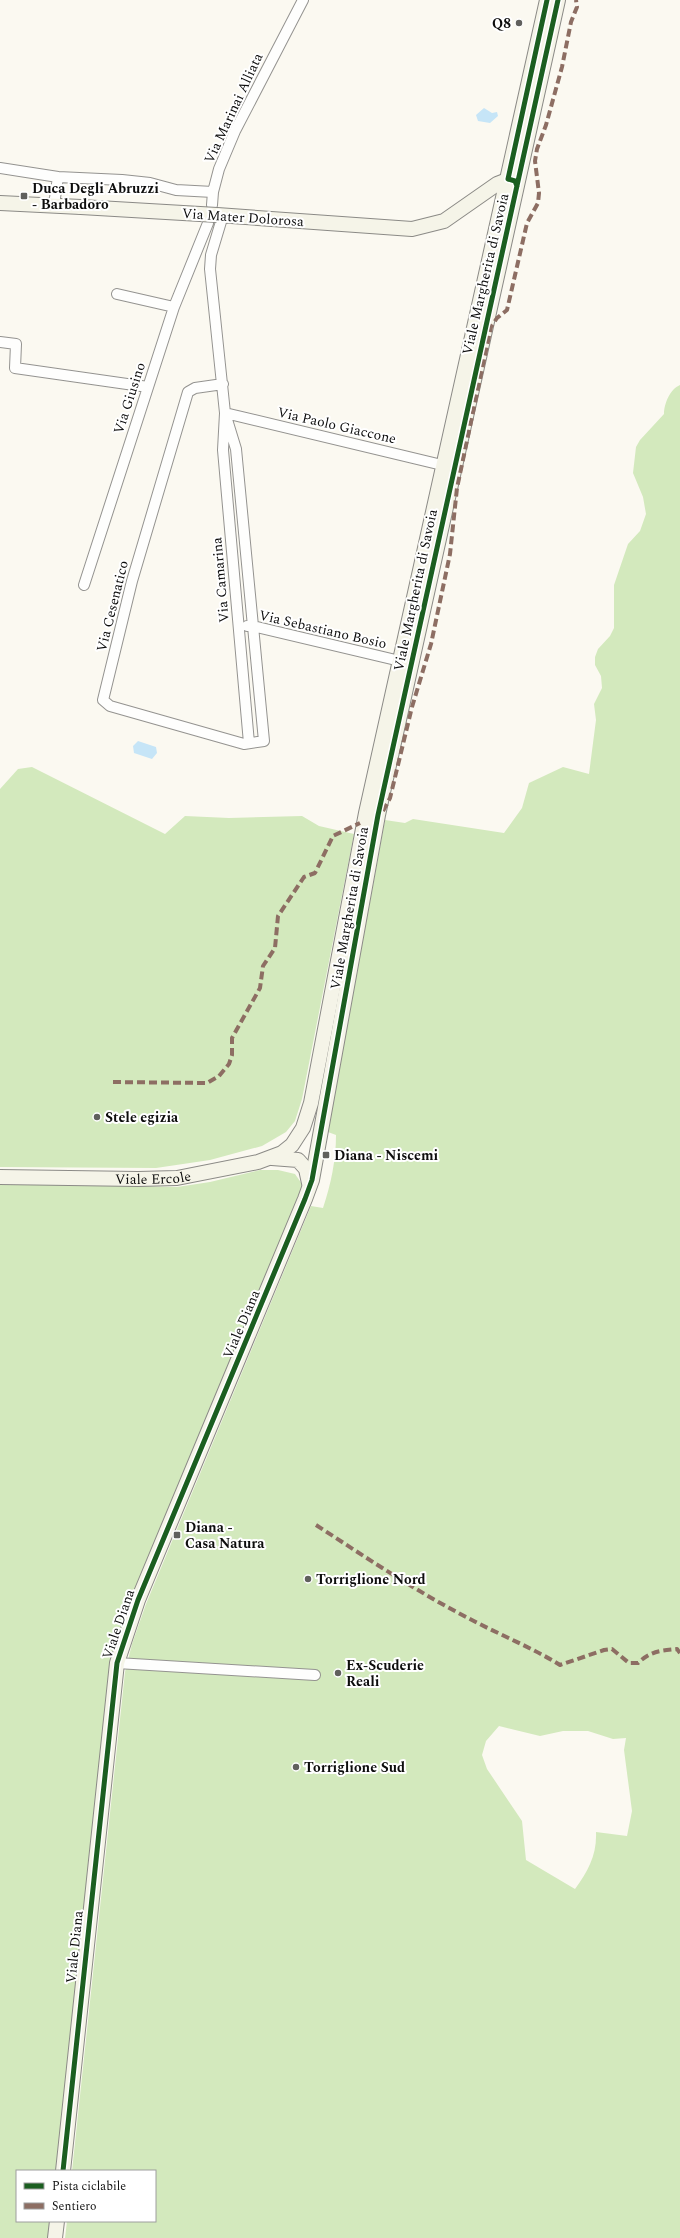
<svg xmlns="http://www.w3.org/2000/svg" width="680" height="2238" font-family="Spectral,serif">
<style>
.forest{fill:#d3e9bd;fill-rule:evenodd}
.water{fill:#c6e5f7}
.lines{fill:none;stroke-linecap:round;stroke-linejoin:round}
.street-casing{stroke:#949390;stroke-width:12}
.secondary-casing{stroke:#8b8a86;stroke-width:16}
.street{stroke:#fefefd;stroke-width:10}
.secondary{stroke:#f5f4e8;stroke-width:14}
.secondary-bridge-casing{stroke:#8b8a86;stroke-width:16;stroke-linecap:butt}
.secondary-bridge{stroke:#f5f4e8;stroke-width:14}
.quiet{stroke:#8d6e63;stroke-width:4;stroke-dasharray:8 4;stroke-linecap:butt}
.cycleway-casing{stroke:#fff;stroke-width:8}
.cycleway{stroke:#1b5e20;stroke-width:5}
.poi-dot{fill:#60605d;stroke:#fff;stroke-width:1.5}
.labels{text-anchor:middle;stroke-width:4;stroke-linejoin:round;paint-order:stroke}
.poi-label{font-size:14px;font-weight:bold;fill:#0d0d0d;stroke:#fff;text-anchor:start}
.street-label{font-size:14px;fill:#0d0d0d;stroke:#fff}
</style>
<rect width="100%" height="100%" fill="#fbf9f1"/>
<path class="forest" d="M680,385V2238H65L67,2221H155V2171H72L125,1672L132,1644L146,1604L311,1206L323,1208C331,1184 336,1160 336,1135L328,1132L385,820L405,823L413,819L504,833L522,808L529,783L563,767L589,774L596,720L594,704L602,688L601,676L595,665V657L598,649L610,636L614,628V585L628,544L640,531L646,514L643,497L633,473L636,447L640,440L664,414C664,404 670,389 680,385ZM499,1726L540,1736L563,1731H588L613,1739L626,1738L624,1750L632,1811L627,1836L596,1832C597,1855 588,1871 575,1889L526,1860L522,1821L487,1769L482,1755L486,1741Z
M32,767L165,834L185,816L229,818L302,816L319,826L354,834L302,1099L295,1121L286,1132L262,1146L210,1160L156,1168L0,1167V789L18,769Z
M260,1170H278L295,1174L302,1184L298,1206L117,1641L58,2171H17V2221H53L51,2238H0V1183L177,1187L210,1182Z"/>
<path class="water" d="M484,108L492,113L497,112L498,116L490,123L478,121L476,115Z
M138,741L156,747L157,753L152,759L134,753L133,746Z"/>
<g class="lines">
<defs>
<path id="street" d="M0,168L58,177
M54,205L58,177L122,180L150,183L176,190L213,192L219,169L235,131L303,0
M212,205L213,192
M223,215L211,255L210,269L225,413L223,450L249,743
M117,294L174,307
M0,342L16,344L15,368L148,387
M223,384L195,388L188,392L132,581L103,700L110,706L244,744L264,741L236,449L225,413
M225,413L442,465
M84,585L174,307L208,223
M247,626H253L400,661
M117,1663L315,1675"/>
<g id="secondary">
<path d="M0,203L81,207"/>
<path d="M217,215L412,229L444,221L497,184L515,177"/>
<path d="M272,1158L298,1160L306,1169L309,1183"/>
<path id="s1" d="M0,1177L138,1179L177,1178L258,1162L282,1153L292,1145L303,1128L311,1103L366,813L547,0"/>
<path d="M63,2171L117,1663L138,1600L305,1199L312,1180L378,815L558,0"/>
<path d="M55,2238L57,2221"/>
</g>
</defs>
<use href="#street" class="street-casing"/>
<use href="#secondary" class="secondary-casing"/>
<use href="#street" class="street"/>
<use href="#secondary" class="secondary"/>
<defs>
<path id="secondary-bridge" d="M81,207L217,215"/>
</defs>
<use href="#secondary-bridge" class="secondary-bridge-casing"/>
<use href="#secondary-bridge" class="secondary-bridge"/>
<path class="quiet" d="M383,811L390,798L412,707L431,644L450,554L457,488L491,327L497,318L507,310L527,223L538,203L539,193L535,161L537,149L546,125L562,67L571,22L577,7L576,0
M113,1082L207,1083L219,1076L229,1064L232,1055V1038L260,988L263,966L275,948L278,916L304,877L315,873L333,836L360,823
M316,1525C367,1558 417,1592 470,1619C500,1635 531,1647 560,1665L604,1650L612,1649L629,1663H638C651,1651 659,1651 677,1649L680,1653"/>
<defs>
<path id="cycleway" d="M517,186L515,181L508,179L547,0
M63,2171L117,1663L138,1600L305,1199L312,1180L378,815L558,0"/>
</defs>
<use href="#cycleway" class="cycleway-casing"/>
<use href="#cycleway" class="cycleway"/>
</g>
<g class="poi-dot">
<circle cx="519" cy="23" r="4"/>
<rect x="20" y="192" width="8" height="8" rx="2"/>
<circle cx="97" cy="1117" r="4"/>
<rect x="322" y="1151" width="8" height="8" rx="2"/>
<rect x="173" y="1531" width="8" height="8" rx="2"/>
<circle cx="308" cy="1579" r="4"/>
<circle cx="338" cy="1673" r="4"/>
<circle cx="296" cy="1767" r="4"/>
</g>
<g class="labels">
<g class="poi-label">
<text x="511" y="28" text-anchor="end">Q8</text>
<text x="32" y="193">Duca Degli Abruzzi<tspan x="32" dy="16">- Barbadoro</tspan></text>
<text x="105" y="1122">Stele egizia</text>
<text x="334" y="1160">Diana - Niscemi</text>
<text x="185" y="1532">Diana -<tspan x="185" dy="16">Casa Natura</tspan></text>
<text x="316" y="1584">Torriglione Nord</text>
<text x="346" y="1670">Ex-Scuderie<tspan x="346" dy="16">Reali</tspan></text>
<text x="304" y="1772">Torriglione Sud</text>
</g>
<g class="street-label">
<text transform="translate(233 108) rotate(-65)" y="5">Via Marinai Alliata</text>
<text transform="translate(243 217) rotate(4)" y="5">Via Mater Dolorosa</text>
<text transform="translate(485 274) rotate(-77)" y="5">Viale Margherita di Savoia</text>
<text transform="translate(129 398) rotate(-72)" y="5">Via Giusino</text>
<text transform="translate(337 425) rotate(13)" y="5">Via Paolo Giaccone</text>
<text transform="translate(220 580) rotate(-95)" y="5">Via Camarina</text>
<text transform="translate(415 590) rotate(-78)" y="5">Viale Margherita di Savoia</text>
<text transform="translate(112 606) rotate(-76)" y="5">Via Cesenatico</text>
<text transform="translate(323 629) rotate(13)" y="5">Via Sebastiano Bosio</text>
<text transform="translate(349 908) rotate(-80)" y="5">Viale Margherita di Savoia</text>
<text dy="5" stroke="none"><textPath href="#s1" startOffset="153">Viale Ercole</textPath></text>
<text transform="translate(241 1324) rotate(-67)" y="5">Viale Diana</text>
<text transform="translate(118 1624) rotate(-71)" y="5">Viale Diana</text>
<text transform="translate(74 1947) rotate(-84)" y="5">Viale Diana</text>
</g>
</g>
<rect x="16" y="2170" width="140" height="52" fill="#ffffff" stroke="#9e9e9e"/>
<rect x="24" y="2183" width="20" height="6" fill="#1b5e20" stroke="#9e9e9e"/>
<text x="52" y="2190" font-size="12" fill="#0d0d0d">Pista ciclabile</text>
<rect x="24" y="2203" width="20" height="6" fill="#8d6e63" stroke="#9e9e9e"/>
<text x="52" y="2210" font-size="12" fill="#0d0d0d">Sentiero</text>
</svg>
